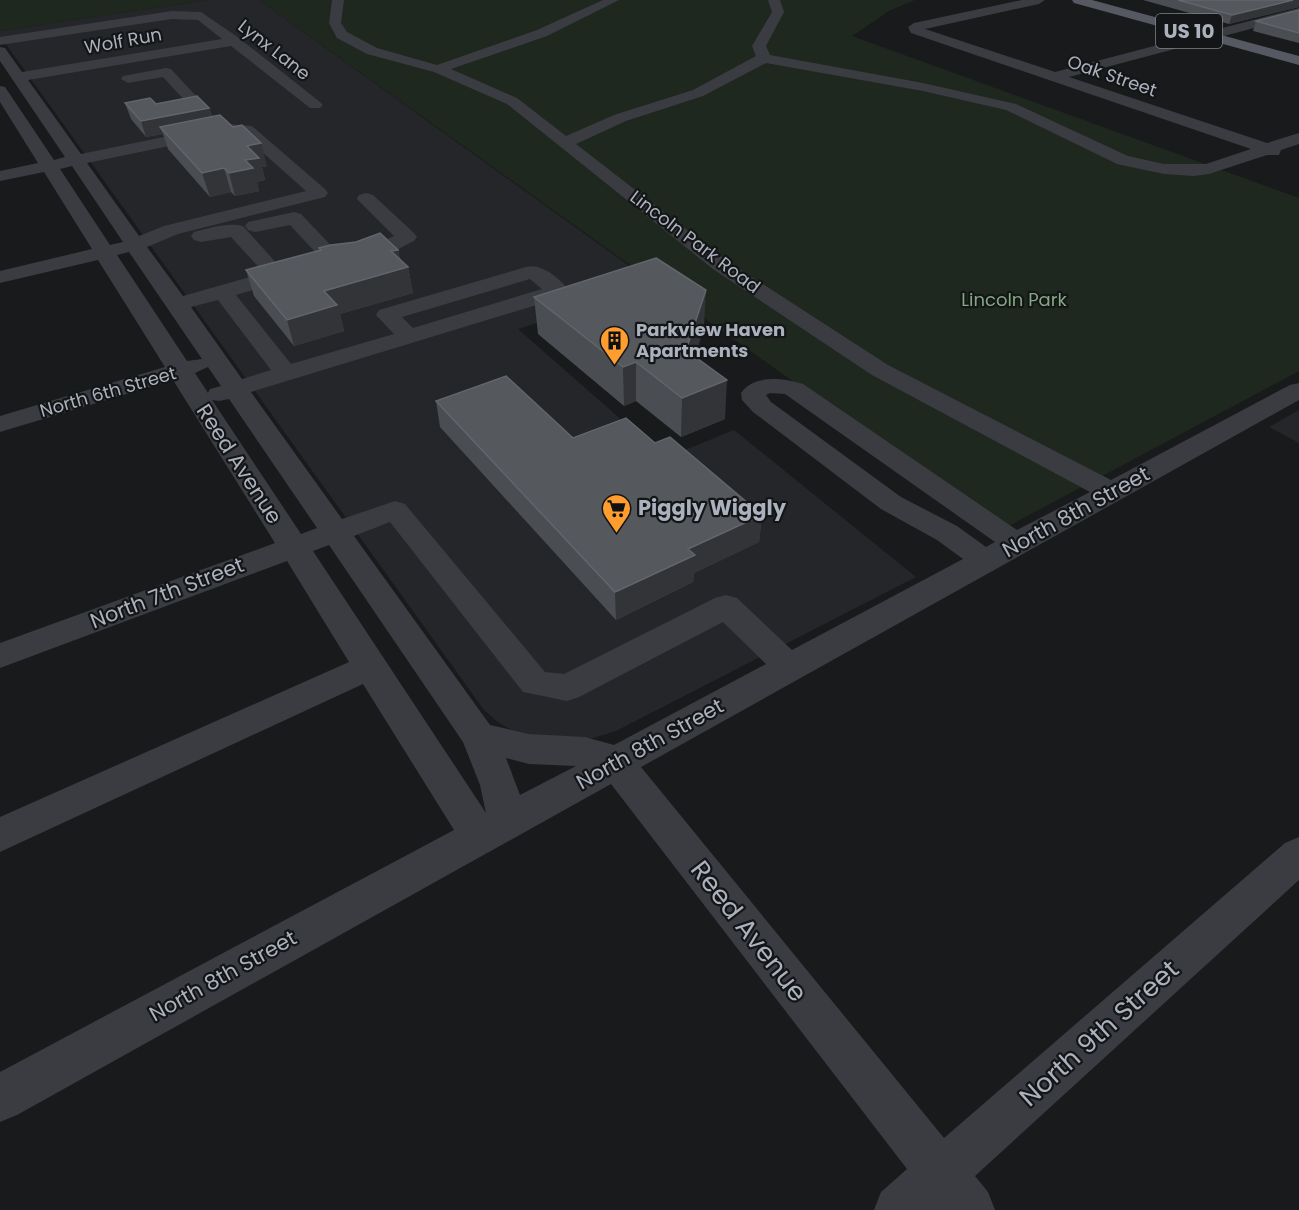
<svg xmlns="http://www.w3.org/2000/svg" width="1299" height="1210" font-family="Poppins,sans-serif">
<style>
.built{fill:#252629}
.green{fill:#1f281f}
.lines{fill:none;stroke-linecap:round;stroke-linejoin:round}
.minor{fill:#3a3c41;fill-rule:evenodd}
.major{fill:#565961;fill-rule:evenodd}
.wall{fill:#4a4d51}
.shaded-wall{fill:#323437}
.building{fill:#55585d;stroke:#62666c;stroke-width:1.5}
.labels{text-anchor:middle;stroke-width:4.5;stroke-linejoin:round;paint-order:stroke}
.far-street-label{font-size:18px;fill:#abb2bd;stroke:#141517}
.far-park-label{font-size:18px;fill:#83a980;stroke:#141517}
.far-poi-label{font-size:18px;font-weight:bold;fill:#abb2bd;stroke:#141517;text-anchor:start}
.shield{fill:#141517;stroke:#7e838b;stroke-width:1.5}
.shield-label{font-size:20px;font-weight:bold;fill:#abb2bd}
.street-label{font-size:21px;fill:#abb2bd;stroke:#141517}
.poi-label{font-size:21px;font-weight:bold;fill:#abb2bd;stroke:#141517;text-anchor:start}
.near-street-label{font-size:26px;fill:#abb2bd;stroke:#141517}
</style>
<rect width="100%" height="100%" fill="#191a1c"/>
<path class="built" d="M207,0H259L656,285L518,329L665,458L734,430L916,577L616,731L590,739L517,733L499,723L484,710L0,36V31Z
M1299,410V443L1269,427Z"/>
<path class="green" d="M0,0H207L0,31Z
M259,0H915L889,11L852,36L1299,198V371L1001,530Z"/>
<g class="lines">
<path class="minor" d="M332,0H344L341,23L347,32L377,48L437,65L537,30L603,0H619L547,36L451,69L517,98L566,136L614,115L693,90L756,56L752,46L772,12L768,0H780L784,12L766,46L770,55L923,83L1016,104L1128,156L1164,164H1206L1251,149L911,33L908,27L914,23L1022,0H1045L1039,4L925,29L1055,72L1299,8V16L1069,77L1267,143L1299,133V144L1281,150L1279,155H1267L1209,174L1194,176L1164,174L1117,164L1006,110L923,91L766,63L703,96L626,121L576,144L727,261L888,365L1111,480L1290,385L1299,383V400L641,767L944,1138L1285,843L1299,837V880L975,1176L988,1192L995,1210H874L881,1192L907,1169L611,784L17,1115L0,1122V1072L454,830L363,684L0,852V817L349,662L287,561L0,668V643L275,543L173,380L0,432V416L165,367L98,260L0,283V271L92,249L44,172L0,181V171L38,163L0,102V86L5,87L54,160L65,157L0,61V47L5,48L22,72L222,39L198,20L172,19L0,45V37L172,11L201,12L239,38L320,102L323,105L320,108H310L231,46L28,80L81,154L227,124L252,126L325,189L328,193L325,197L178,234L147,247L183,296L264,273L231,237L201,242L194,240L191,236L194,232C209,228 228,222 243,226L288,276L285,280L236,295L291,364L394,334L376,315L379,310L526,267C541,263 560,278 569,291L566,296L251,392L342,519L395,501L405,504L545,672L564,674L715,598L726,595L737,598L792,650L963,559L937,540L881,509L753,412L742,400L741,393C754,374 783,378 803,384L1017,530L1090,492L872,375L713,269L507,104L434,72L367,54L337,38L329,23ZM227,134H242L306,191L164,226L139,236L87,163ZM72,166L123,242L110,245L60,169ZM129,252L202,359L187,361L117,255ZM530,279L542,289L413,328L402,317ZM218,300L271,370L242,379L191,307ZM208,367L221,386L210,389L208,393L195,373ZM770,393L785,394L995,542L986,547L957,526L901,497L771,402L766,395ZM229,399L317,528L301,534L212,400L219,401ZM390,522L523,692L567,701L579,697L723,622L766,664L614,745L585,737L529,734L490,725L354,536ZM329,545L463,742L480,785L486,813L313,551ZM506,758L529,764L576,766L520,795Z
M166,68L171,69L197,97L200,100L197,103H187L163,77L128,83L121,79L123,76Z
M366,193L373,195L414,233L417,237L414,241C392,252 354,274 329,267L290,225L255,232L248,230L245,226L248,222L294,212L301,214L341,256L361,251L394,236L357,199L359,195Z"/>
<path class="major" d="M1072,0H1092L1299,56V65L1074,3Z"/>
</g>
<path class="wall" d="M1143,0H1299V7L1229,24Z
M1299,10V43L1253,31L1256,21Z
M125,103L209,108L212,116L267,166L262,167L265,180L257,182L259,191L235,196L231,192L210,197L168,149L163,134L146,137L131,119Z
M319,248L398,250L400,259L408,267L413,293L340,314L344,331L294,346L254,296L246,270L320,251Z
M534,297L704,327L695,356L725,419L681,437L636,401L624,406L538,334Z
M436,401L573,438L655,443L762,515L759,542L694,573L693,582L616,620L440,427Z"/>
<path class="shaded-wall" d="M1293,0H1299V7L1229,24L1232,15Z
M209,108L214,124L160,127L163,134L146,137L141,121Z
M261,143L267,166L262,167L265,180L257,182L259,191L235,196L229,173L245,160L247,146Z
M224,168L231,192L210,197L202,173Z
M398,250L401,269L408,267L413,293L340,314L344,331L294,346L287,320L324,291L391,251Z
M706,290L704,327L685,389L686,350Z
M636,362V401L624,406L623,367Z
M727,380L725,419L681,437L682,398Z
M762,515L759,542L694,573L693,582L616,620L615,592L688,549Z"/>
<path class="building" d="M1178,0H1293L1232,15Z
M1299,10V33L1256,21Z
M197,96L209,108L141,121L125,103L150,98L156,104Z
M220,115L233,127L242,125L261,143L247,146L259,158L245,160L253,168L229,173L224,168L202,173L160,127Z
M380,233L398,250L391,251L408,267L324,291L337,305L287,320L246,270L321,250L319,248L331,245L356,242Z
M656,258L706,290L686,350L727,380L682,398L636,362L623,367L534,297Z
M506,376L573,438L626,418L655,443L670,437L762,515L688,549L695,555L615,592L436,401Z"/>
<defs>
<symbol id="building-pin" viewBox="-11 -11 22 30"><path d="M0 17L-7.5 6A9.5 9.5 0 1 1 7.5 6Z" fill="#ff9e2e" stroke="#141517"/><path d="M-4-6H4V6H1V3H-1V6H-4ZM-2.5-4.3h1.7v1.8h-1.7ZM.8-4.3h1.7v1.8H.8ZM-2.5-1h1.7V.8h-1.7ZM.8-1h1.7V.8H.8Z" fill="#111"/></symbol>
<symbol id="supermarket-pin" viewBox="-11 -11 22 30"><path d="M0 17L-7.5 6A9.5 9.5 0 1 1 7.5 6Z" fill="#ff9e2e" stroke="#141517"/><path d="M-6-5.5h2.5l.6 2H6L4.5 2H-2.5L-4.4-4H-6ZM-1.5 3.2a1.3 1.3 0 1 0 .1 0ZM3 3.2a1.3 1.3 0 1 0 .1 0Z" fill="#111"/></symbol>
</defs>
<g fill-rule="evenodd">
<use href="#building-pin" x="598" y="324" width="33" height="45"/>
<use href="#supermarket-pin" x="600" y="492" width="33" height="45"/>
</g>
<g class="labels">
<g class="far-street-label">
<text transform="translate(123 41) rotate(-10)" y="6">Wolf Run</text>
<text transform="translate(274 50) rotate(38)" y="6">Lynx Lane</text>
<text transform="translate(1112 76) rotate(19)" y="6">Oak Street</text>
<text transform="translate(695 242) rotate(37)" y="6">Lincoln Park Road</text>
<text transform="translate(108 392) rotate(-16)" y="6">North 6th Street</text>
</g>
<g class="far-park-label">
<text x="1014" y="306">Lincoln Park</text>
</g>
<g class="far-poi-label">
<text x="636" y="336">Parkview Haven<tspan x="636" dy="21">Apartments</tspan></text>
</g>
<rect class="shield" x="1156" y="14" width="66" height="34" rx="4.5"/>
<g class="shield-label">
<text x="1189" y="38">US 10</text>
</g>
<g class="street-label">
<text transform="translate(239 464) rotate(57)" y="7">Reed Avenue</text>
<text transform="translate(1076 512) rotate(-29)" y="7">North 8th Street</text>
<text transform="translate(167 593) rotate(-21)" y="7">North 7th Street</text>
<text transform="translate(650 744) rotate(-29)" y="7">North 8th Street</text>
<text transform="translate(223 976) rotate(-29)" y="7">North 8th Street</text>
</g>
<g class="poi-label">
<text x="638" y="515">Piggly Wiggly</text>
</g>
<g class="near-street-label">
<text transform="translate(749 931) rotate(52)" y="9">Reed Avenue</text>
<text transform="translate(1099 1033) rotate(-42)" y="9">North 9th Street</text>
</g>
</g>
</svg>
